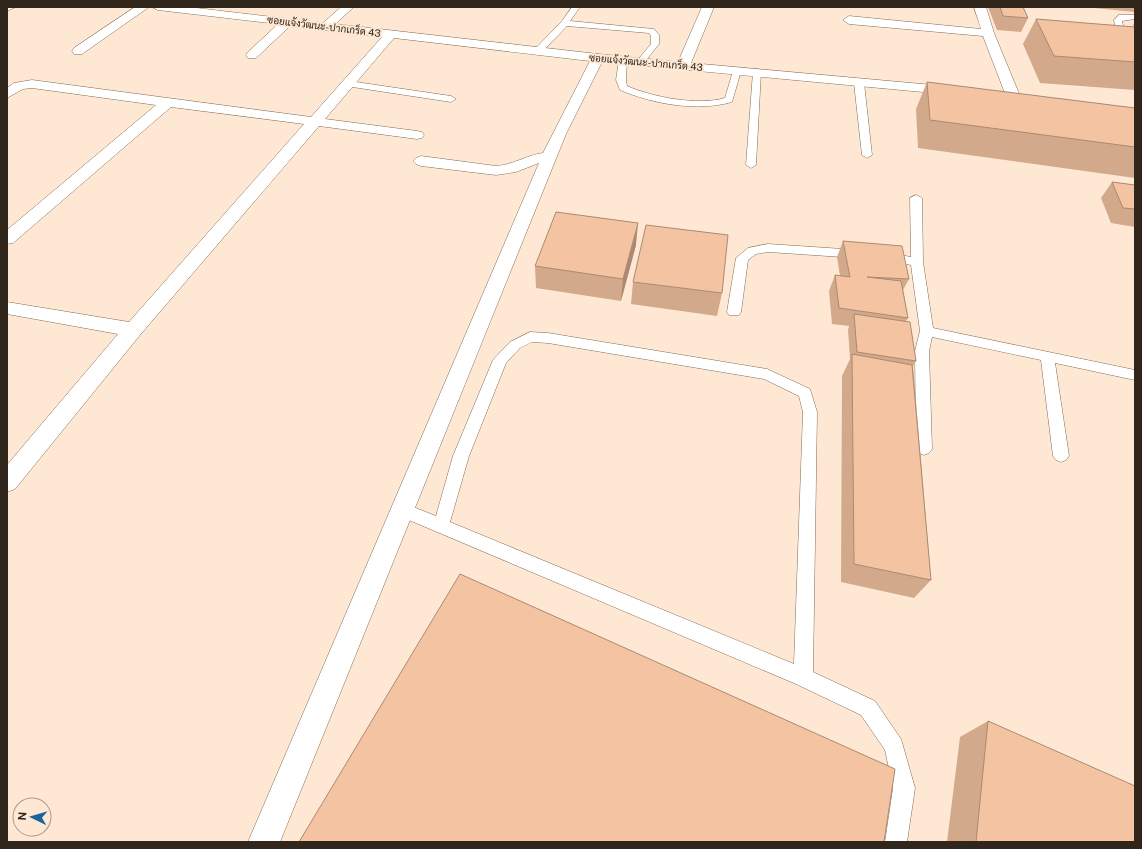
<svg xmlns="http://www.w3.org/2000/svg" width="1142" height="849" font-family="'Public Sans',Sarabun,sans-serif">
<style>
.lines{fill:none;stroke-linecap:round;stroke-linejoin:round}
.service-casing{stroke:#836b55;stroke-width:1}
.minor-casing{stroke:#836b55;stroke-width:1}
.service{fill:#fff;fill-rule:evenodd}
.minor{fill:#fff;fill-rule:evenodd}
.wall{fill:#d2a98b}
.shaded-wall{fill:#ab8971}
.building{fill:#f4c4a2;stroke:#ab8971}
.labels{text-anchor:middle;stroke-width:4;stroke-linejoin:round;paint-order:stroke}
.far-street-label{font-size:10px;fill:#30261c;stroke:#fee8d4}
</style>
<rect width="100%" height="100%" fill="#fee8d4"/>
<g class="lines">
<defs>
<path id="service" d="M572,7H580L570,21L654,29L659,35V44L643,64L640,65L636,62L651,44V36L649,33L567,26L541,53H535V49L562,21Z
M1119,15H1135V19L1122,21L1124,30L1135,36V41L1116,31L1114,20Z
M623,57L627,60L626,80L627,86C652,97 698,106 725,98L733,71L737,68L741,71L732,102C697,112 653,104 620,90L616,80L619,60Z
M757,69L761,72L756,165L751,168L746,165L753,72Z
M859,80L864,83L872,155L867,158L862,155L854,83Z
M349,81L451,96L456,99L451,102L346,86V82Z
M916,195L922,198L923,262L933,328L1135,370V380L1055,363L1069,456L1066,460L1061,462L1056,460L1053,456L1041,360L932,337L929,351L932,449L929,453L924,455L919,453L916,449L915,351L920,331L911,265L880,259L878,256L884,252L911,257L910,198Z
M768,244L858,250L864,254L858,258L768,252L756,254L748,260L741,312L739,315H729L727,312L736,258L748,248Z
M530,332L548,333L767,369L810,389L817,412L813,672L875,701L901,739L915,788L907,842H885L893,788L885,750L861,715L796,684L397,515L395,510L397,505L403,503L436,516L453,456L493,360L510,342ZM532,342L548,343L764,379L799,396L803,412L794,664L450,522L469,456L506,363L520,348Z"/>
<path id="minor" d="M7,7H16L7,11Z
M135,7H149L82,54H74L72,51L74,48Z
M152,7H188L323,23L341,7H354L335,24L598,54L678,62L702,7H714L691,63L955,87L960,88L962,91L960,94L955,95L602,62L566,134L280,842H248L539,163L516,172L496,175L421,166L416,164L413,161L416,158L421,156L496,166C513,165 527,155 543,153L590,61L394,38L325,119L417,131L422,132L424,135L422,138L417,139L319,126L140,335L15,489L7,492V465L118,334L7,314V302L129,322L304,124L171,107L13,243L7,244V230L156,105L32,88L23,89L7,98V88L14,83L32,80L311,117L382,37L290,26L256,58H248L246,55L248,52L278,24L158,10Z
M974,7H986L994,33L1020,96L1018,99H1008L1006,96L983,36L849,24L843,20L849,16L981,29Z"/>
</defs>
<use href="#service" class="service-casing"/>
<use href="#minor" class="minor-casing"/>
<use href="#service" class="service"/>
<use href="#minor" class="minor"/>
</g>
<path class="wall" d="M988,7H1023L1028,18L1021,32L997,30Z
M1094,7H1135V12L1094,8Z
M1036,19L1134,27L1133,25L1135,22V90L1040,83L1023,44Z
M927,82L1135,108V178L918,148L916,109Z
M1112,182L1135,185V227L1111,223L1101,198Z
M843,241L909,279L903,290L908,318L906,321L916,361L913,366L931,580L914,598L841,582L842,376L850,359L848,330L849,326L832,324L829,291L835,275L840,276L837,257Z
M636,245L621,301L536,288L535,266Z
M633,282L722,293L717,316L631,304Z
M988,721L1135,842H947L960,737Z"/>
<path class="shaded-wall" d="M638,223L636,245L621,301L623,279Z"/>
<path class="building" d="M1000,7H1023L1028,18L1003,16Z
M1036,19L1135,27V62L1054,56Z
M927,82L1135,108V147L930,120Z
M1112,182L1135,185V209L1123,208Z
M556,212L638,223L623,279L535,266Z
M646,225L728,235L722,293L633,282Z
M843,241L902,246L909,279L867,277L901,281L908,318L839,308L835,275L850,277Z
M854,314L910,322L916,361L857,352Z
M852,354L912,365L931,580L854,564Z
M460,574L895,769L884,842H299Z
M988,721L1135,786V842H976Z"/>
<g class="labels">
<g class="far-street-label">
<text transform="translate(324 26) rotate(7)" y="4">ซอยแจ้งวัฒนะ-ปากเกร็ด 43</text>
<text transform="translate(646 62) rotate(5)" y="4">ซอยแจ้งวัฒนะ-ปากเกร็ด 43</text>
</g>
</g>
<rect width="1142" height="849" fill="none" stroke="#30261c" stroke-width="16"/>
<g transform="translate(32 817) rotate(275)"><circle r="19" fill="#fee8d4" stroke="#ac9a8a"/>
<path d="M0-3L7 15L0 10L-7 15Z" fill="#1c6397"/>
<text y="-6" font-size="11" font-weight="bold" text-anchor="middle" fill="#30261c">N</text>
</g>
</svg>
